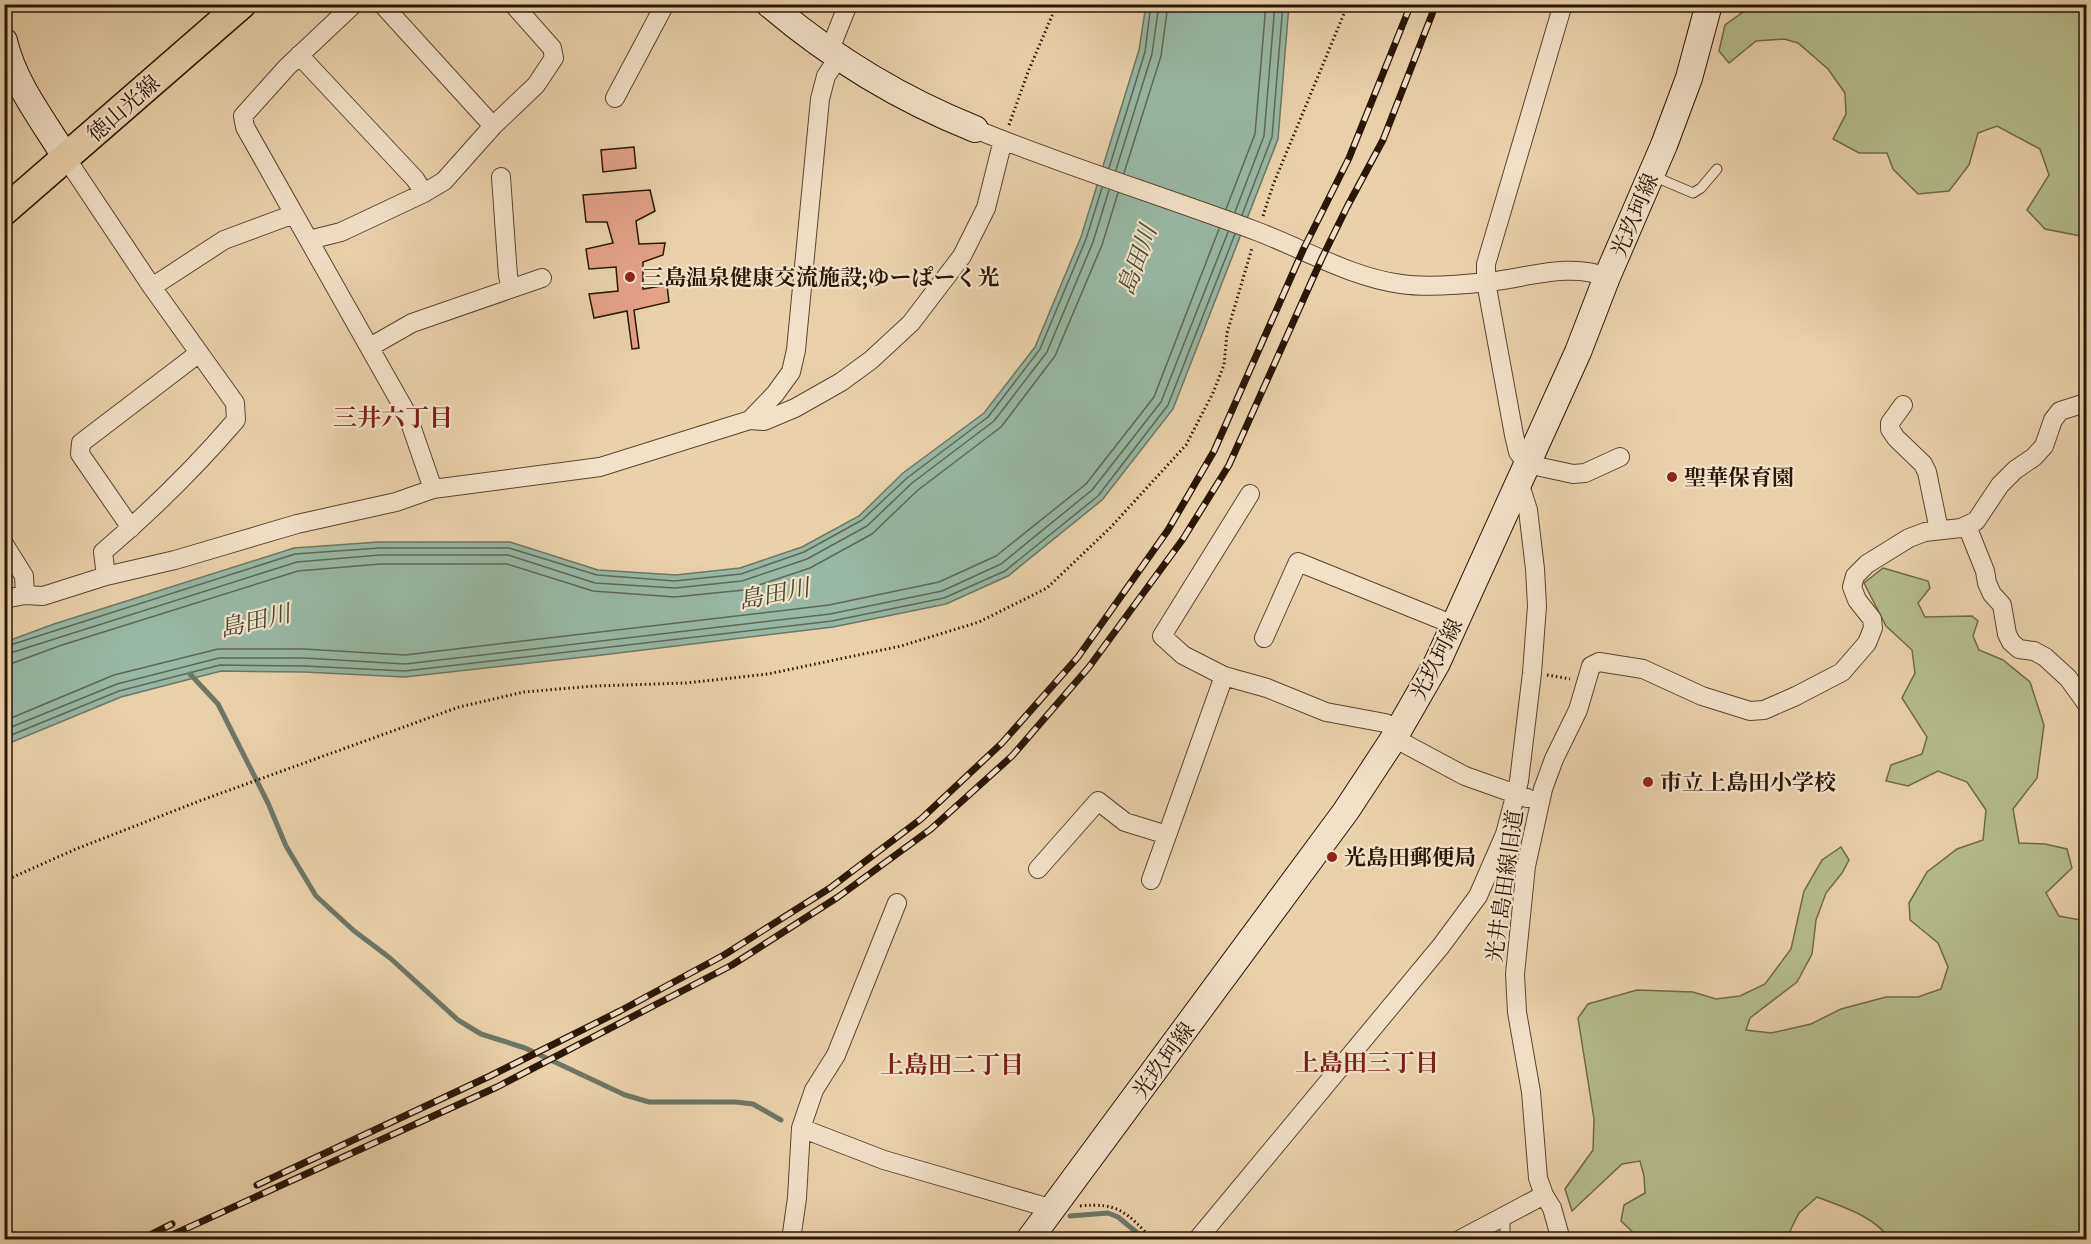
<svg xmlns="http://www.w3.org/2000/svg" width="2091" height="1244" font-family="'IM FELL Double Pica','Noto Serif JP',serif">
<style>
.green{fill:#b4bc8a;stroke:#6e6a47;stroke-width:1.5}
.water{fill:#98b7a4;stroke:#6b7764;stroke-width:1.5}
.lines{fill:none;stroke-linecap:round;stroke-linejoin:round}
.shore{stroke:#606754;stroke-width:1.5}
.stream{stroke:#6b7764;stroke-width:5}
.building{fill:#e3a186;stroke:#281704;stroke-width:1.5}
.lane-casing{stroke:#58462d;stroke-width:11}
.street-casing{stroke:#58462d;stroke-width:20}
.secondary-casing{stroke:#281704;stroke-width:28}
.primary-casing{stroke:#281704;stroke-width:31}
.path{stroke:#281704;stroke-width:3;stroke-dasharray:1.5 3;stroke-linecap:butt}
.lane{stroke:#f1e1c7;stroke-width:9}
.street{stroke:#f1e1c7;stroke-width:18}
.secondary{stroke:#f1e1c7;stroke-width:26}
.primary{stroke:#e9d1a9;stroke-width:28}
.rail-casing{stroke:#281704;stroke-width:7}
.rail{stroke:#f1e1c7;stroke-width:4.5;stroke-dasharray:14;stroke-linecap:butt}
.poi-dot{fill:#8f2418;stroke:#f1e1c7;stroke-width:2}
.labels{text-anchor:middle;stroke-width:4.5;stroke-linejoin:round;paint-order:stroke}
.street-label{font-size:22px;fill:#281704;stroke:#f1e1c7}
.poi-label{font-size:22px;font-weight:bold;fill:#281704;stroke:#f1e1c7;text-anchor:start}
.water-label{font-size:24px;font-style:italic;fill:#4a4734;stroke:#f1e1c7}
.neighbourhood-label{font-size:24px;font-weight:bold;fill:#7a1f14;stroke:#f1e1c7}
</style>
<rect width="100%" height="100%" fill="#e9d1a9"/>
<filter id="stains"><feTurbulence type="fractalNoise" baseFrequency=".00333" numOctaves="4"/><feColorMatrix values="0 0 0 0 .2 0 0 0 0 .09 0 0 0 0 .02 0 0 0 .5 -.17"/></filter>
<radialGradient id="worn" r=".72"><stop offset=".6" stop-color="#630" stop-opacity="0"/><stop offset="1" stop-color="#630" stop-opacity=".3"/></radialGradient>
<path class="green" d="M1797,4L2086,5V237L2045,229L2027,210L2049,175L2040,149L1997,126L1978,133L1969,165L1949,191L1918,194L1893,169L1887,153H1859L1833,139L1846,114L1845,93L1828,69L1798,43L1784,39L1756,41L1729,63L1719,51L1725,25L1753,5L1789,9Z
M1883,568L1928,581L1930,588L1918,603L1925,617L1972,616L1978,621L1973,636L1979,650L2003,660L2030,682L2044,725L2037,778L2013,809L2019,843L2045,844L2067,849L2072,868L2046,893L2059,916L2086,921V1239H1890C1872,1215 1845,1208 1817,1197L1799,1213L1786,1239H1640L1621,1221L1624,1205L1645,1193L1644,1176L1640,1161L1622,1164L1572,1211L1565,1189L1593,1150L1594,1119L1578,1018L1588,1004L1637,990L1693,992L1716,999L1740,996L1765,984L1791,949L1804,891L1822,860L1841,847L1849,860L1842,873L1826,893L1816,920L1812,954L1797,982L1750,1018L1746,1030L1771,1033L1811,1024L1841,1009L1886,997H1918L1941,989L1948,967L1938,943L1910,920L1909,903L1927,872L1957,849L1983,840L1986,810L1967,782L1938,771L1908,786L1886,781L1891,765L1922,754L1927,737L1902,698L1915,673L1912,650L1886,626L1864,583Z"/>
<path class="water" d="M1146,5H1289L1278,139L1173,409L1102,500L1008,576L946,604L833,627L602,655L405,677L304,672L221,671L121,697L5,745V642L54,624L294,548L379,542H510L598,570L676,575L740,568L802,547L859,516L903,473L984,413L1035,347L1081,237L1139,50Z"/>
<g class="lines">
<path class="shore" d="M1109,168L1145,52L1151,4
M1116,170L1152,54L1159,4
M1124,173L1161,56L1168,4
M1226,209L1255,134L1266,4
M1235,212L1264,136L1275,4
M1242,215L1272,137L1283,4
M4,647L295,554L379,548H509L597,575L675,581L741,574L804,552L862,520L907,478L988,417L1040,349L1086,239L1102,188
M4,655L297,562L380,555H508L595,583L675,588L742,581L807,559L867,526L912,483L994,421L1047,352L1093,242L1109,190
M4,664L13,663L62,645L298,571L380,564H507L593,591L675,597L744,590L810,568L872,534L918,490L1001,427L1055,356L1102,245L1118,193
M4,721L114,675L218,649H304L405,655L829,605L939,582L996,556L1086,484L1154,397L1219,229
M4,730L117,684L219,658H304L405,664L830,614L942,591L1001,564L1092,490L1161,402L1228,232
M4,738L119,691L220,665L304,666L405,671L832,621L944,598L1005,571L1098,496L1168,405L1235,234"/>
<path class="stream" d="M190,674L218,704L268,803L286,846L316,896L353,930L390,958L458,1020L481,1034L525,1048L625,1095L649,1102H735L753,1104L781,1120
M1070,1216L1108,1213L1118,1217L1146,1240"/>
</g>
<path class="building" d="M634,147L636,168L603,172L601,150Z
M650,190L655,211L636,221L639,244L665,243L663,255L643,262V289L667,285L669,302L634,310L639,348L632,349L627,311L594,318L589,294L618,291L616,267L589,269L586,249L613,243L607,222H586L583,195Z"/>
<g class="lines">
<defs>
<path id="lane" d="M1653,176L1693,193L1701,188L1717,169
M1503,1216L1505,1221V1240"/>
<path id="street" d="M382,4L493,126
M1563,4L1486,264V282L1514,435L1518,452L1527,464L1573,474L1585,473L1620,457
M829,52L848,4
M299,55L415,179L424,193
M615,98L665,4
M975,129C1067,167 1163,196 1256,231C1304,249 1350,277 1401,284C1428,288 1460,285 1487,282C1527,278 1569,262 1607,277
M66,158L152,287L235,403L236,420C195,468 151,511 103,552L106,576
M501,177L508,276L511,288
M294,214L245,127L243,116L287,67L354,4
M309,240L341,232L424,193L444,181L493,126L536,85L554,58L552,48L513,4
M152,287L224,240L294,214L407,414L433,489
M370,347L412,323L542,278
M1903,405L1890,423V429L1896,438L1923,464L1927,472L1939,530
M750,420L775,394L791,372L796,350L820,99L826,76L838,58
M1250,494L1162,636L1183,655L1224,676L1267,688L1326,712L1385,723L1399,729
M1967,526L1985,571L1987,583L1992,594L2002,605L2007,634L2011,642L2019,649L2034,651L2045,657L2068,678L2086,703
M131,528L80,454L81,443L199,353
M4,544L24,576L25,595
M4,599L25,595L43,596L106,576L175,560L297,524L396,502L433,489L600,467L750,420L764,421L795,408L841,382L871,360L911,323L962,256L986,208L1003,140
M1264,638L1298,562L1454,625
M1394,738L1465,776L1527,798
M1038,869L1098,801L1125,822L1167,835
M1151,880L1224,676
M897,903L836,1055L814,1090L801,1128L884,1160L1053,1209
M791,1240L797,1198L801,1128
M1197,1240L1441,946L1478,896L1505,834L1519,781L1532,673L1537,606L1535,569L1528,510L1519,482
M1459,1240L1544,1195
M1561,1240L1552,1208L1544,1195L1538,1178L1531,1092L1517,1012L1515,974L1526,866L1543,789L1554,759L1578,710L1591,666L1599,662L1643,669L1702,696L1750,711L1764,710L1796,696L1842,672L1867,643L1873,628L1872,619L1857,600L1852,587L1855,576L1867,564L1909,538L1925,532L1961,528L1976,521L2000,485L2015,470L2034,457L2044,446L2053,420L2060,411L2079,405L2086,404"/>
<path id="secondary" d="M769,4C831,57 900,99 975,129
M4,41C14,84 43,120 66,158
M1029,1240L1346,811L1394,738L1437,663L1578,352L1607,277L1664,145L1689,78L1709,4"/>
<path id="primary" d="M4,211L242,4"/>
</defs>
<use href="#lane" class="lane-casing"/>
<use href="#street" class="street-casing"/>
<use href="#secondary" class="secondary-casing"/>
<use href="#primary" class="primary-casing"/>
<path class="path" d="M1009,125L1028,72L1057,4
M1263,216L1273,185L1348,4
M1547,675L1570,679
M4,881L76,849L202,800L459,707L524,692L594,686L686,683L768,674L901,646L979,622L1047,588L1110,528L1186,445L1213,393L1224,365L1227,333L1252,248
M1080,1206C1119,1202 1127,1213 1153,1240"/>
<use href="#lane" class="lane"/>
<use href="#street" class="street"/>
<use href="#secondary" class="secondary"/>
<use href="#primary" class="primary"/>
<defs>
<path id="rail" d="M257,1185L490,1076L620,1011L724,955L830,888L921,819L1002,743L1078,657L1168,530L1214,451L1303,250L1349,158L1411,4
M140,1240L172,1224
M161,1240L497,1087L732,965L838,897L931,829L1012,756L1089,667L1183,539L1229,465L1322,258L1347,207L1383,140L1436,4"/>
</defs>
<use href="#rail" class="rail-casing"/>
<use href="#rail" class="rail"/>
</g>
<g class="poi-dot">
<circle cx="630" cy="277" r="6"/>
<circle cx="1672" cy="477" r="6"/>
<circle cx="1648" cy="782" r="6"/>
<circle cx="1332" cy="857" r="6"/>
</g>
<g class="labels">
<g class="street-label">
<text transform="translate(123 108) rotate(-41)" y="8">徳山光線</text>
<text transform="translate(1634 215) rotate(-67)" y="8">光玖珂線</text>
<text transform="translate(1436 659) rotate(-63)" y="8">光玖珂線</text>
<text transform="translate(1504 886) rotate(-82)" y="8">光井島田線旧道</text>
<text transform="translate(1163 1060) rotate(-54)" y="8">光玖珂線</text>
</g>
<g class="poi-label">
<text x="642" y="285">三島温泉健康交流施設;ゆーぱーく光</text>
<text x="1684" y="485">聖華保育園</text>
<text x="1660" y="790">市立上島田小学校</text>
<text x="1344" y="865">光島田郵便局</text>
</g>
<g class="water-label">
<text transform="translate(1137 260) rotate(-70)" y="8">島田川</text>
<text transform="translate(774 594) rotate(-11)" y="8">島田川</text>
<text transform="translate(255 621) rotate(-13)" y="8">島田川</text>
</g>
<g class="neighbourhood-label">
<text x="393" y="426">三井六丁目</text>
<text x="1367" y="1071">上島田三丁目</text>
<text x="952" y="1073">上島田二丁目</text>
</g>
</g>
<rect width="2091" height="1244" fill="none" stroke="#e9d1a9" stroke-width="24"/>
<rect x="6" y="6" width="2079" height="1232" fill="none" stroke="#281704" stroke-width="3"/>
<rect x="12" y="12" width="2067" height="1220" fill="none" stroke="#281704" stroke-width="1.5"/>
<rect width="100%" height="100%" filter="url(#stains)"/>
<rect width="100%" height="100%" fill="url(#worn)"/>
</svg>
